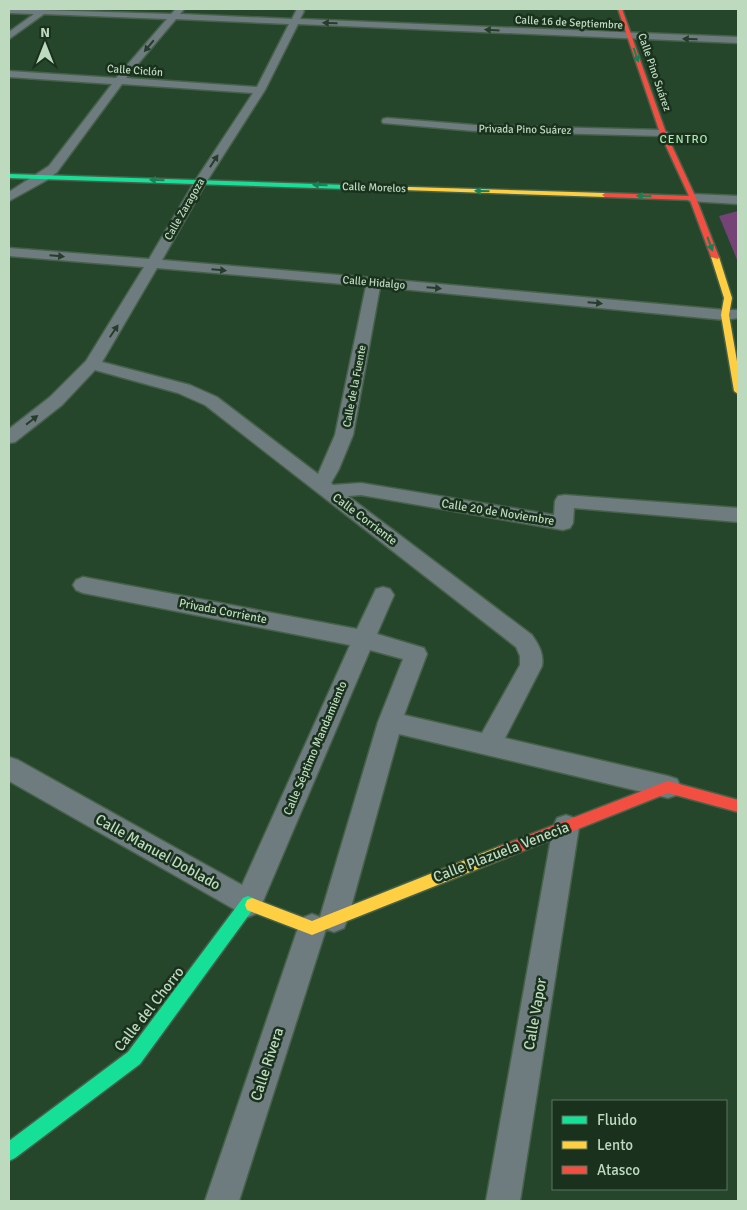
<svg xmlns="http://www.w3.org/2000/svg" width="747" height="1210" font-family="Signika,sans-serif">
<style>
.green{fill:#754376}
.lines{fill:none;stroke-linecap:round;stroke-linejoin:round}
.street-casing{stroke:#46614a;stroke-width:3}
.fast-casing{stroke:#46614a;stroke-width:3}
.slow-casing{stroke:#46614a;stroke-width:3}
.jam-casing{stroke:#46614a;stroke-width:3}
.street{fill:#6f7c7f;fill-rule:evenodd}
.fast{fill:#16e098;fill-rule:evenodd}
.slow{fill:#ffcf43;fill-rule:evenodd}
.jam{fill:#f24e42;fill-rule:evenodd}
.oneway{fill:#273d2c}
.oneway2{fill:#188054}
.labels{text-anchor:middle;stroke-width:5;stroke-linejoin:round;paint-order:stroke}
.far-street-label{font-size:11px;fill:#bddabf;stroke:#1a321d}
.far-quarter-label{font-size:12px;letter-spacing:1px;fill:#abe8b0;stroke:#1a321d}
.street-label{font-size:12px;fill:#bddabf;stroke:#1a321d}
.near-street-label{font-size:15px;fill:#bddabf;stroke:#1a321d}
</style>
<rect width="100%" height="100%" fill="#25462b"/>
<path class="green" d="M738,211V262L719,216Z"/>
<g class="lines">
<defs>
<path id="street" d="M9,9L171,14L176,9H184L180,14L292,19L297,9H301L304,11L300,19L738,37V43L298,24L265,90L207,181L162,260L374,278L725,310H738V318L725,320L380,287L353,435L339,469L331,483L333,485L361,483L554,515L555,501L558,496L565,495L738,508V522L574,508L573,523L570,528L563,530L361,495L348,496L532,635C539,645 544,654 542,666L505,738L668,776L677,779L681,787L677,795L668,798L399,734L348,918L344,928L334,932L326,929L239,1201H205L298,928L302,918L312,914L320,917L378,722L403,659L370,650L258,913L248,917L9,781V757L18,760L242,885L350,645L83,593L76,590L73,585L76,580L83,577L357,629L376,589L383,587L390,589L394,595L377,634L424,648L427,654L404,715L482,733L520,665V656L516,647L205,405L178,393L95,370L62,405L15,442L9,443V429L50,397L86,361L144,267L9,256V248L149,259L195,181L253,93L122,84L57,172L47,180L9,201V192L49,166L112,84L9,77V71L116,78L167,19L44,14L9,39V32L34,14L9,13ZM176,19L289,24L257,87L126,78ZM157,268L366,286L335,435L318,474L217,397L190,385L102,362Z
M387,118L474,125L663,130L669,133L663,136L474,131L383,123L382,121L383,119Z
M693,194L738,196V204L689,201L687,198L689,195Z
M566,815L575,818L579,827L520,1201H486L553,827L557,818Z"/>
<path id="fast" d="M9,174L377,186L380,188L377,190L9,178Z
M248,896L257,900L259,905L257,910L251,912L140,1064L15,1158L9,1161V1141L128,1052L243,898Z"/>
<path id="slow" d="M377,186L605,193L608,195L605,197L375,189V187Z
M712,255L719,257L732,298L729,315L738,367V394L734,391L721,315L724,298L711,257Z
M503,845L508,847L510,852L508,857L312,935L247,910L245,905L247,900L252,898L312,921Z"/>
<path id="jam" d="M618,9H622L666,133L696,198L719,257L718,259L711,257L690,200L605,197L602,195L605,193L689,196L660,133Z
M668,781L738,800V812L668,793L503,859L498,857L496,852L498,847Z"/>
</defs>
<use href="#street" class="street-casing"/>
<use href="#fast" class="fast-casing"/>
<use href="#slow" class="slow-casing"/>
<use href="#jam" class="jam-casing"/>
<use href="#street" class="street"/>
<use href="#fast" class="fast"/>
<use href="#slow" class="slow"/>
<use href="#jam" class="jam"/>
</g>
<defs><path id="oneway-solid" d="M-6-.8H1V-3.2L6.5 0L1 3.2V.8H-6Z" transform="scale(1.25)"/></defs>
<g class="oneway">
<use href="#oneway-solid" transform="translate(330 23) rotate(-178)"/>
<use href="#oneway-solid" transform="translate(492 30) rotate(-177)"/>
<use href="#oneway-solid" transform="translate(690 39) rotate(-178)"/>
<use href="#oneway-solid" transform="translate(149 46) rotate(130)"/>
<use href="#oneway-solid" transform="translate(214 161) rotate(-57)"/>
<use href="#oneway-solid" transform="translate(57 256) rotate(5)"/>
<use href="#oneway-solid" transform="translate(219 270) rotate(5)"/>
<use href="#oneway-solid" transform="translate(434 288) rotate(5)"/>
<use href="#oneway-solid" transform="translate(595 303) rotate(5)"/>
<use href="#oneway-solid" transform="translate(114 331) rotate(-56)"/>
<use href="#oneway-solid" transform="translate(32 420) rotate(-38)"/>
</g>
<g class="oneway2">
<use href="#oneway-solid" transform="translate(636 55) rotate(71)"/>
<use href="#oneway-solid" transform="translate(157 180) rotate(-178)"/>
<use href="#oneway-solid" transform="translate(320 185) rotate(-178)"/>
<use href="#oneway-solid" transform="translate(482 191) rotate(-178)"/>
<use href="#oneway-solid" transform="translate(644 196) rotate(-178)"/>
<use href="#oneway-solid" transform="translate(710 244) rotate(70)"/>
</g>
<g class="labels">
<g class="far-street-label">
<text transform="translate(569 22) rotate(3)" y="4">Calle 16 de Septiembre</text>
<text transform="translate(135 70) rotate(4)" y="4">Calle Ciclón</text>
<text transform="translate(655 72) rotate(71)" y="4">Calle Pino Suárez</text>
<text transform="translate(525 129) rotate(1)" y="4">Privada Pino Suárez</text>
<text transform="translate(374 187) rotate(2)" y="4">Calle Morelos</text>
<text transform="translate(184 209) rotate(-60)" y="4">Calle Zaragoza</text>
<text transform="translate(374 282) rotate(5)" y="4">Calle Hidalgo</text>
<text transform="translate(354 386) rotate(-79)" y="4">Calle de la Fuente</text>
</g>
<g class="far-quarter-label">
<text x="684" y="143">CENTRO</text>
</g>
<g class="street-label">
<text transform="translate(498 512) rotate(9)" y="4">Calle 20 de Noviembre</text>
<text transform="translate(365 519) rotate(37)" y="4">Calle Corriente</text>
<text transform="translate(223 611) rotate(11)" y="4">Privada Corriente</text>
<text transform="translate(315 748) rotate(-67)" y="4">Calle Séptimo Mandamiento</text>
</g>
<g class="near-street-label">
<text transform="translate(158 852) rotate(29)" y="5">Calle Manuel Doblado</text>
<text transform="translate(501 852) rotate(-21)" y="5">Calle Plazuela Venecia</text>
<text transform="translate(149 1009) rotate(-52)" y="5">Calle del Chorro</text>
<text transform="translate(535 1014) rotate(-80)" y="5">Calle Vapor</text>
<text transform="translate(267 1064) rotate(-72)" y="5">Calle Rivera</text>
</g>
</g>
<rect width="747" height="1210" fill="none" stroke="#bddabf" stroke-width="20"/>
<rect x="552" y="1100" width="175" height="90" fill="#1a321d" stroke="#5b755e"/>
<rect x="562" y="1116" width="25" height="8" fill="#16e098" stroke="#5b755e"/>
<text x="597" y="1125" font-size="15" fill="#bddabf">Fluido</text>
<rect x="562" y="1141" width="25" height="8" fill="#ffcf43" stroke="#5b755e"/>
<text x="597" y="1150" font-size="15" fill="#bddabf">Lento</text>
<rect x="562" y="1166" width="25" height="8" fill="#f24e42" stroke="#5b755e"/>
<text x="597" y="1175" font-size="15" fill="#bddabf">Atasco</text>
<g transform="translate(45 45)" stroke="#1a321d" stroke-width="4" paint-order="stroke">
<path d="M0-4L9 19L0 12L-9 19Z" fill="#bddabf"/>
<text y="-8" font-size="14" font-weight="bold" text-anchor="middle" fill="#bddabf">N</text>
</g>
</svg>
